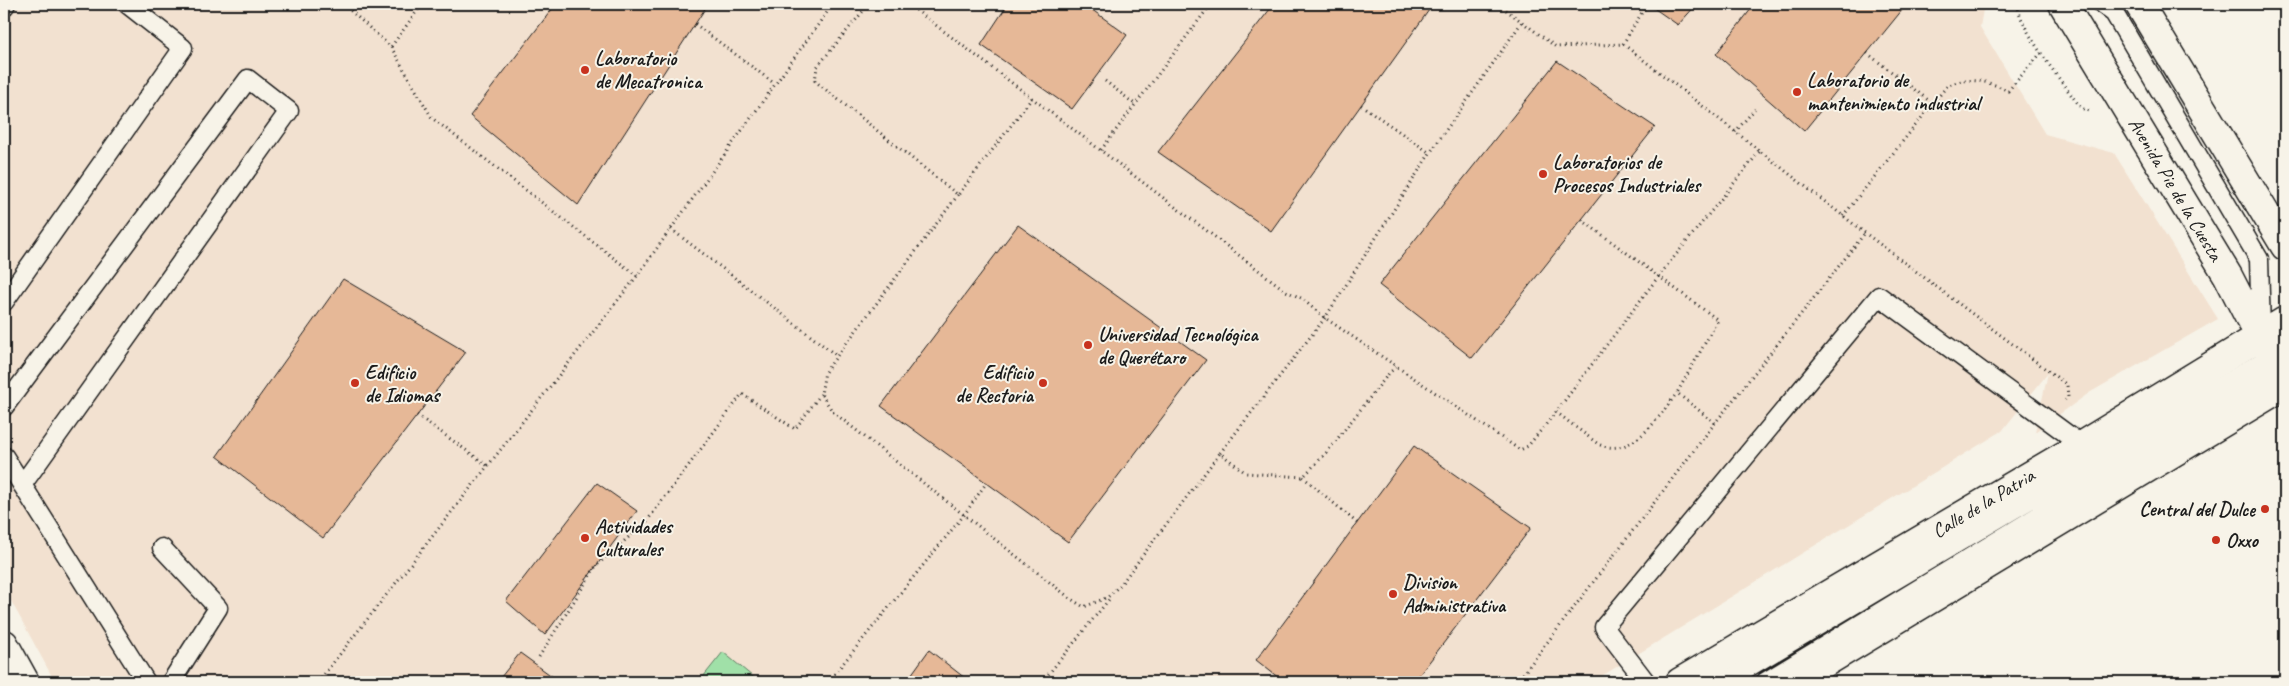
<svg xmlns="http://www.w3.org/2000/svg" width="2289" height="686" font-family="Caveat,sans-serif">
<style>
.built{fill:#f2e1d0}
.green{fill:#a0e0a8;stroke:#5e7e62}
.building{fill:#e6b897;stroke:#1c1c1c}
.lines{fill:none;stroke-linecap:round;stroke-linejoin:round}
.lane-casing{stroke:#1c1c1c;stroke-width:21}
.street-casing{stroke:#1c1c1c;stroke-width:31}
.secondary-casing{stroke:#1c1c1c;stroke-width:31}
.path{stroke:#1c1c1c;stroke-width:3;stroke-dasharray:1 4;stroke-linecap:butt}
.lane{stroke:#f7f3e8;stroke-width:18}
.street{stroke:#f7f3e8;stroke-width:28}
.secondary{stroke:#f7f3e8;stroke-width:28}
.poi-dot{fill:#c8321e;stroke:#f7f3e8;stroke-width:2}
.labels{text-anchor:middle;stroke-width:4;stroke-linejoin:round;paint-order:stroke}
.poi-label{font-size:20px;font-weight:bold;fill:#1c1c1c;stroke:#f7f3e8;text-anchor:start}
.street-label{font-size:20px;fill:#1c1c1c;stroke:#f7f3e8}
</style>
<rect width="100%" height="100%" fill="#f7f3e8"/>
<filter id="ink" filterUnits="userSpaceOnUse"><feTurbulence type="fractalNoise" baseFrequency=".02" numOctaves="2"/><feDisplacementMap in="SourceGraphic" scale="10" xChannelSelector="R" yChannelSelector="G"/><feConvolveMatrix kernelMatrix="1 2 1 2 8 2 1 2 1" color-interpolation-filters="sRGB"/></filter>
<g filter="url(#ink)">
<path class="built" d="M4,4H1984L1980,27L2045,134L2114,153L2218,319L2089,393L2035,432L2048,373L2002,431L1592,682H55L4,588Z"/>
<path class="green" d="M723,652L759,682H699Z"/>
<path class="building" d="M556,4H708L578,205L470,116Z
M1008,4H1084L1127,35L1072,109L981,45Z
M1274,4H1419L1429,10L1271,231L1158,152Z
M1648,4H1697L1678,25Z
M1755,4H1907L1804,131L1716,54Z
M1557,61L1655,127L1472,358L1379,285Z
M1018,225L1206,360L1068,542L881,406Z
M343,279L466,352L323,538L217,456Z
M1414,446L1531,528L1414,682H1284L1256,660Z
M597,483L637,511L545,635L506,601Z
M929,650L970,682H906Z
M520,653L560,682H497Z"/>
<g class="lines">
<defs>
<path id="lane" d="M2102,4L2114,13L2259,259L2261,331
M4,7L6,4
M4,302L183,48L127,4
M4,407L248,79L289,111L22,485
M4,456L146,682
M162,548L218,608L171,682
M1646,682L1604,627L1879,296L2082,445
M1724,682L2285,348
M1765,682L2285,366"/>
<path id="street" d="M4,644L25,682"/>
<path id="secondary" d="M2063,4L2228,276L2249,317L2285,377
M2139,4L2285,246
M1680,682L2082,445L2285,321
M1793,682L2285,385"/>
</defs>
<use href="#lane" class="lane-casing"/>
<use href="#street" class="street-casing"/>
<use href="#secondary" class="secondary-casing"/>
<path class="path" d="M343,4L391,47L422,4
M869,4L817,67L815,81L958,195L1032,98
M908,4L1286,291L1301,298L1325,318L1520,450L1528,446L1556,412L1658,277L1760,151
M1498,4L1556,47L1623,44L1865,233L2067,385L2068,397L2065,400
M2018,4C2017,27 2066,87 2081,108L2089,111
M695,24L775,84
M1623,44L1647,4
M391,47L432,118L637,276
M1867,53L1932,103
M1105,81L1136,105
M1361,105L1430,153
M1735,132L1755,109
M1101,150L1211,4
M958,195L825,372L821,394L833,412L1071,599L1084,607L1108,597L1121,584L1220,453L1246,473L1303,477L1327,452L1390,372L1398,366
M1843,216L1947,86C1965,76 1991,81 2008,91L2041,53
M1582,220L1718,320L1677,393L1715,423
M671,229L837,356
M1556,412L1598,444C1633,460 1659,416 1677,393
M417,415L488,466L489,465
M1220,453L1325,318L1430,153L1522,22
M1303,477L1357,523
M539,657L596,566L647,521L742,394L795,429L821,394
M318,682L637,276L833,4
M828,682L964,515L987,482
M1042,682L1111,597
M1517,682L1715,423L1865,233"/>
<use href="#lane" class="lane"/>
<use href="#street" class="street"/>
<use href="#secondary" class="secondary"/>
</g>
</g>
<g class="poi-dot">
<circle cx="585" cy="70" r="5"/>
<circle cx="1797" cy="92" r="5"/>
<circle cx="1543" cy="174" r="5"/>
<circle cx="1088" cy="345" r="5"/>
<circle cx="355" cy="383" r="5"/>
<circle cx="1043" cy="383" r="5"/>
<circle cx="2265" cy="509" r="5"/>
<circle cx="585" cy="538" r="5"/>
<circle cx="2216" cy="540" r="5"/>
<circle cx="1393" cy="594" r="5"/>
</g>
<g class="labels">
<g class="poi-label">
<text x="595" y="65">Laboratorio<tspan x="595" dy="23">de Mecatronica</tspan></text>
<text x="1807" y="87">Laboratorio de<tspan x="1807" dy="23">mantenimiento industrial</tspan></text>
<text x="1553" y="169">Laboratorios de<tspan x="1553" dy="23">Procesos Industriales</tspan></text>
<text x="1098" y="341">Universidad Tecnológica<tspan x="1098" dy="23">de Querétaro</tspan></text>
<text x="365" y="379">Edificio<tspan x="365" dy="23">de Idiomas</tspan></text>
<text x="1033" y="379" text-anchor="end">Edificio<tspan x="1033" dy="23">de Rectoria</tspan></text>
<text x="2255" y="516" text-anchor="end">Central del Dulce</text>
<text x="595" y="533">Actividades<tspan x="595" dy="23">Culturales</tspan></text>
<text x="2226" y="547">Oxxo</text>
<text x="1403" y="589">Division<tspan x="1403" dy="23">Administrativa</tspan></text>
</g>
<g class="street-label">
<text transform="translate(2176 189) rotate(59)" y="7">Avenida Pie de la Cuesta</text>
<text transform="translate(1983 503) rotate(-31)" y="7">Calle de la Patria</text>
</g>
</g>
<rect width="2289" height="686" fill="none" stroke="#f7f3e8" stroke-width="20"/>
<rect x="10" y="10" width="2269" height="666" fill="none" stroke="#1c1c1c" stroke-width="2" filter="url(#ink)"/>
</svg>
